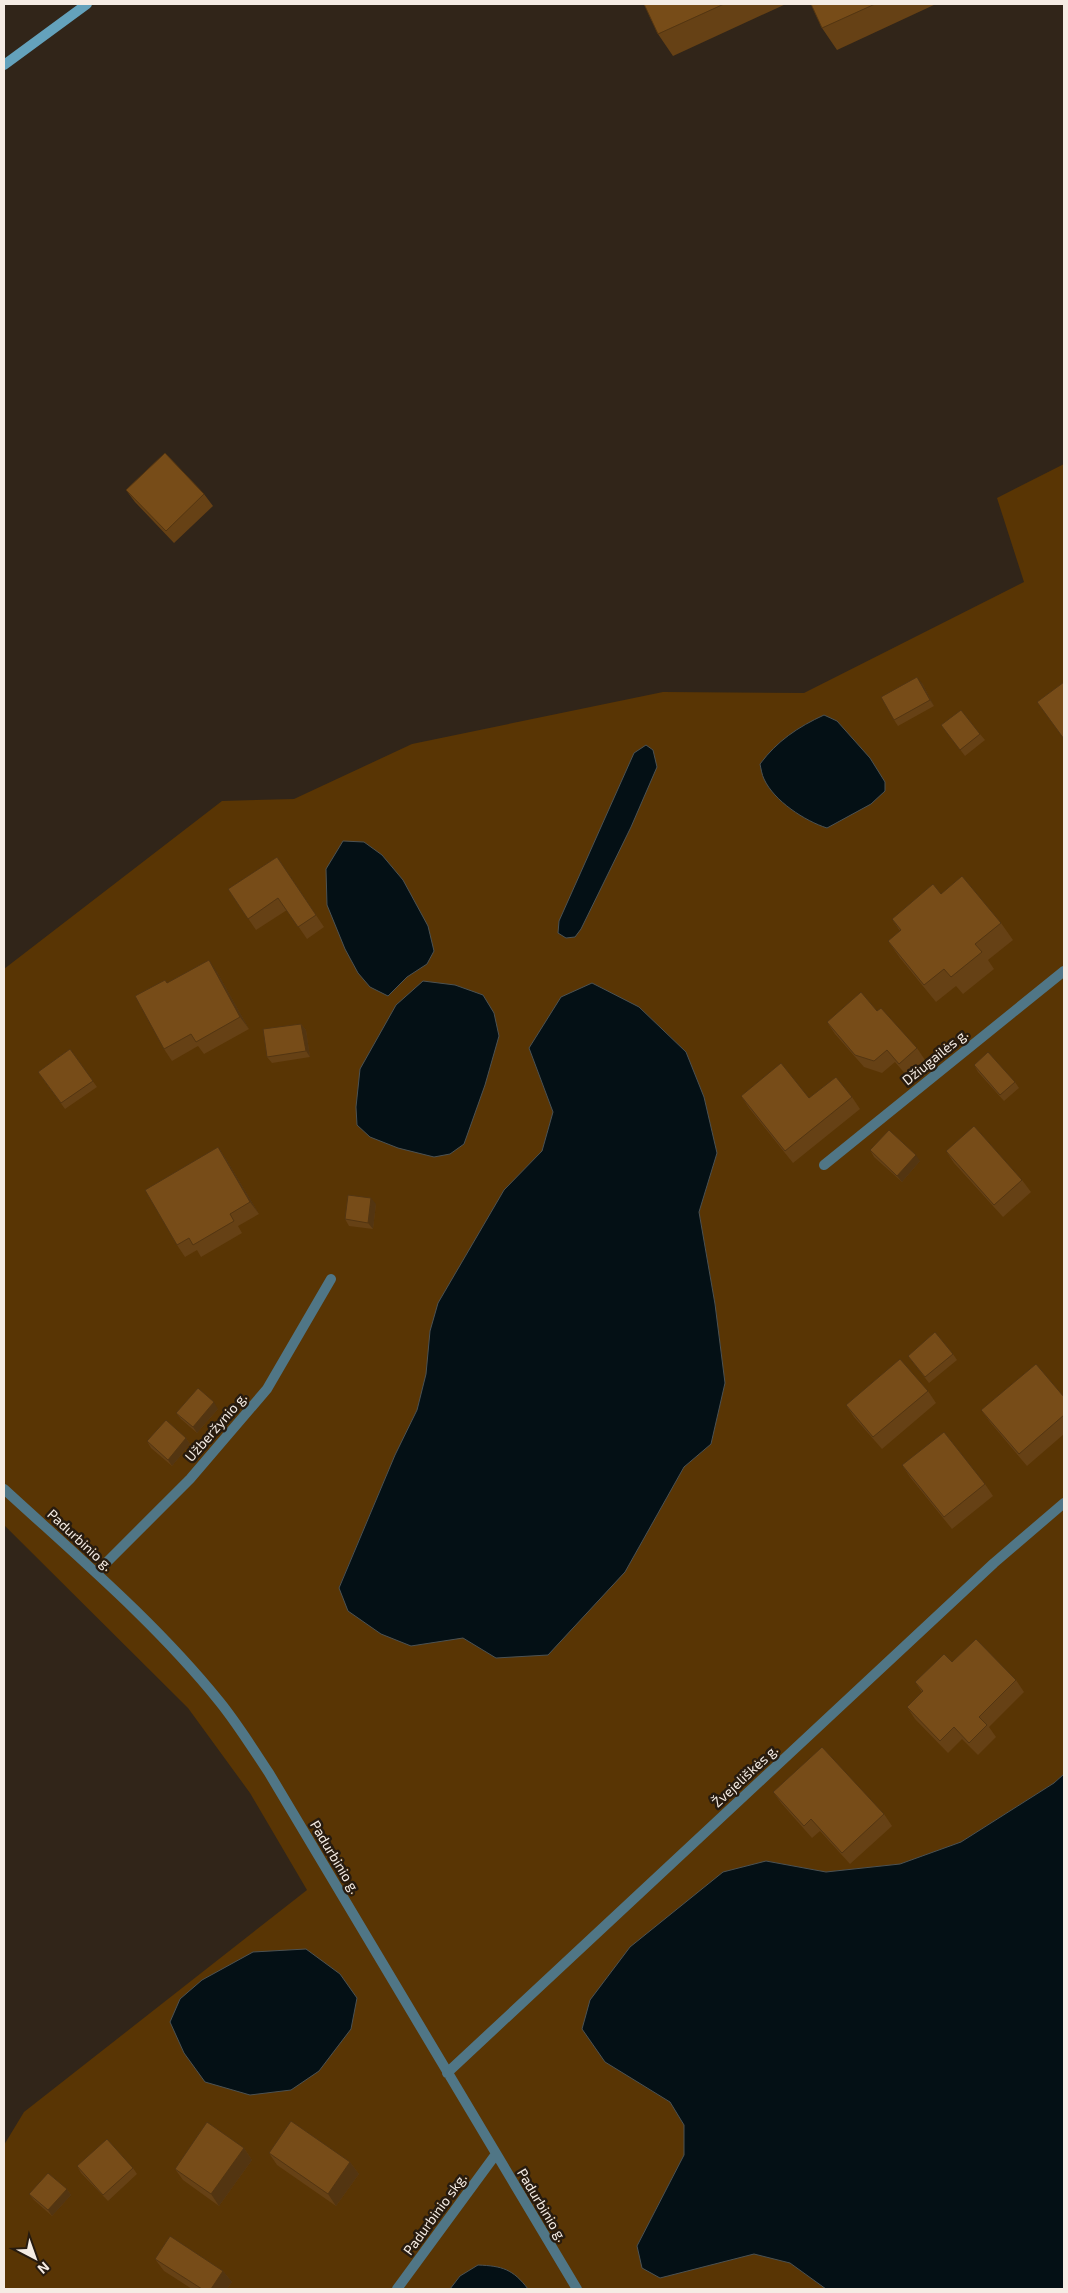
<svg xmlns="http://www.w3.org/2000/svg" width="1068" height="2293" font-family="'Exo 2',sans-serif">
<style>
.green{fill:#593504;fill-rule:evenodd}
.water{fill:#041015;stroke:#4c5253}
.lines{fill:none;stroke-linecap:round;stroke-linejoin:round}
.street{stroke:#507686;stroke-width:10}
.secondary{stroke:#64a2bc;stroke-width:10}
.wall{fill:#664115}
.shaded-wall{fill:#533511}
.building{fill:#774c18;stroke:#533511}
.labels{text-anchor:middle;stroke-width:5;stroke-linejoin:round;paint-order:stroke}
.street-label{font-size:14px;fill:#f5ece4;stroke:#271b0f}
</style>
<rect width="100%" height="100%" fill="#312519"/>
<path class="green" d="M1064,464V1774L1054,1783L961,1842L900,1864L826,1872L766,1861L640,2084L670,2102L684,2125V2155L637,2246L713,2263L754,2254L790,2263L826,2289H4V2145L24,2112L307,1890L250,1793L188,1708L4,1525V969L222,801L294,799L412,744L663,692L804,693L1024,582L997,498ZM639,1007L686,1052L704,1097L717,1153L699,1212L715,1304L725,1383L711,1444L684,1467L625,1572L496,1658L463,1638L339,1587L395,1455L417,1410L426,1374L504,1190L542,1151L553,1112L529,1048Z"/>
<path class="water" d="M824,715L837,721L870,758L885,782V791L871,804L827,828C805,821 774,801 764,779C762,775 761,769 760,764C777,741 798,727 824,715Z
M646,745L653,750L657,767L631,827L581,929L575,937L566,938L558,933L559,921L634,753Z
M343,841L364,842L382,855L403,880L428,926L434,951L427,964L407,977L388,996L370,987L358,973L345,949L327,905L326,869Z
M423,981L455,985L483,995L494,1013L499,1036L485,1085L464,1144L450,1154L434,1157L398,1148L370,1137L357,1125L356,1107L360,1069L396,1005Z
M592,983L639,1007L686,1052L704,1097L717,1153L699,1212L715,1304L725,1383L711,1444L684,1467L625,1572L548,1655L496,1658L463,1638L411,1646L381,1634L348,1611L339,1588L395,1455L417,1410L426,1374L430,1331L438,1303L504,1190L542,1151L553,1112L529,1048L561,997Z
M1064,1774V2289H826L790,2263L754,2254L660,2278L642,2268L637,2246L684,2155V2125L670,2102L605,2062L582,2029L590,2000L630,1947L723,1872L766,1861L826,1872L900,1864L961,1842L1054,1783Z
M306,1949L340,1974L357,1998L351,2029L319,2071L291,2090L250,2095L205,2082L184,2053L170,2022L180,1999L202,1980L253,1952Z
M478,2265C502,2266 513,2269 528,2289H450L460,2276Z"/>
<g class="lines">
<path class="street" d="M824,1165L1064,971
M4,1489C78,1557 156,1623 219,1701C237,1723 253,1749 269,1773L577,2289
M96,1573L190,1479L267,1389L331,1279
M447,2073L994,1563L1064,1503
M397,2289L496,2154"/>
<path class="secondary" d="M4,65L87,4"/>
</g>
<path class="wall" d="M644,4H786L673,56L658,34Z
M811,4H936L837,50L822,28Z
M126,490L204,494L213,506L174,543L135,502Z
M922,683L934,706L898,726L894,720Z
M946,731L980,734L985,740L965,756Z
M277,857L324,927L307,939L287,910L256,930L228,889Z
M941,894L1001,923L1013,940L988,960L994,969L963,994L956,986L936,1002L900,958L888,941L900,931L892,919Z
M217,972L249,1029L204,1054L198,1046L172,1061L164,1049L167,983Z
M877,1011L917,1048L925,1060L907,1076L895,1062L882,1073L864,1067L835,1034L827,1022Z
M301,1024L306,1030L310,1057L272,1063L267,1057Z
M70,1049L97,1087L65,1109L38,1072Z
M974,1065L1015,1082L1019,1088L1004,1101L978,1072Z
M741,1096L809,1098L852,1097L860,1109L793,1163L749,1108Z
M218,1147L226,1159L259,1214L238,1226L242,1233L201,1257L197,1250L185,1257L177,1245Z
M870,1150L920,1161L902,1182L874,1157Z
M946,1151L1022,1180L1031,1192L1003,1217L954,1163Z
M376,1204L373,1229L349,1226L345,1219Z
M953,1354L957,1360L929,1383L908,1356Z
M928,1391L936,1403L882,1449L854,1417L846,1405Z
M1064,1397V1434L1027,1466L990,1422L981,1410Z
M218,1409L197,1433L181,1419L176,1413Z
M186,1438L190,1444L172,1466L151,1448L147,1441Z
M902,1465L985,1484L993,1496L952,1529L910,1477Z
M952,1662L1016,1680L1024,1692L989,1727L996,1737L978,1755L962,1739L948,1753L915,1719L907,1707L922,1692L915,1682Z
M773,1792L884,1814L892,1826L850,1864L820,1831L812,1838L782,1804Z
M244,2148L252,2160L219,2206L183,2180L175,2169Z
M269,2153L350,2162L359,2174L336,2206L277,2165Z
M77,2166L133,2168L137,2174L108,2201L81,2173Z
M67,2189L71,2195L52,2216L34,2200L29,2194Z
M155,2259L223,2271L232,2282L227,2289H192L164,2271Z"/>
<path class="shaded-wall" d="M917,677L922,683L934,706L930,700Z
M209,960L217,972L249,1029L240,1017Z
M301,1024L306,1030L310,1057L306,1051Z
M218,1147L226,1159L259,1214L250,1202Z
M916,1155L920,1161L902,1182L897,1176Z
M371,1198L376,1204L373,1229L368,1223Z
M214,1402L218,1409L197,1433L193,1427Z
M186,1438L190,1444L172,1466L168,1460Z
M244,2148L252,2160L219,2206L211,2194Z
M350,2162L359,2174L336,2206L328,2194Z
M67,2189L71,2195L52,2216L48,2210Z
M223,2271L232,2282L227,2289H211Z"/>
<path class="building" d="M644,4H724L658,34Z
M811,4H875L822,28Z
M165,453L204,494L166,531L126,490Z
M917,677L930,700L894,720L881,697Z
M1064,682V739L1037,702Z
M961,710L980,734L960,750L941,725Z
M277,857L316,915L298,927L278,898L248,919L228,889Z
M962,876L1001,923L975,944L982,952L951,977L944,969L924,985L888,941L901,930L892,919L933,884L941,894Z
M209,960L240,1017L196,1042L191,1034L164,1049L135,996L165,980L167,983Z
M861,992L877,1011L881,1008L917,1048L899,1064L887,1050L874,1061L855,1055L827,1022Z
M301,1024L306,1051L267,1057L263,1029Z
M70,1049L93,1081L61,1103L38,1072Z
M988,1052L1015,1082L1000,1095L974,1065Z
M781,1063L809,1098L836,1077L852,1097L785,1151L741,1096Z
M974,1126L1022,1180L994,1205L946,1151Z
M889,1130L916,1155L897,1176L870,1150Z
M218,1147L250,1202L230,1214L234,1221L193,1245L189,1238L177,1245L145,1190Z
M348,1195L371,1198L368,1223L345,1219Z
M935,1332L953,1354L925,1377L908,1356Z
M900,1359L928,1391L873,1437L846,1405Z
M1036,1364L1064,1397V1415L1019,1454L981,1410Z
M198,1388L214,1402L193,1427L176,1413Z
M166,1420L186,1438L168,1460L147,1441Z
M944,1432L985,1484L944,1517L902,1465Z
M976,1639L1016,1680L979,1717L987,1725L969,1743L954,1727L940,1741L907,1707L923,1691L915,1682L944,1654L952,1662Z
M822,1747L884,1814L842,1853L811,1819L804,1826L773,1792Z
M291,2121L350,2162L328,2194L269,2153Z
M207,2122L244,2148L211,2194L175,2169Z
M107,2139L133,2168L103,2195L77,2166Z
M48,2173L67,2189L48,2210L29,2194Z
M170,2236L223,2271L211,2289H202L155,2259Z"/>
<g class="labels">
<g class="street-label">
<text transform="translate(935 1057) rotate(-39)" y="5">Džiugailės g.</text>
<text transform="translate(216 1427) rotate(-49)" y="5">Užberžynio g.</text>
<text transform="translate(80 1540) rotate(43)" y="5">Padurbinio g.</text>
<text transform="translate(745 1776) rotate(-43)" y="5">Žvejeliškės g.</text>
<text transform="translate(335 1857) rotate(59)" y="5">Padurbinio g.</text>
<text transform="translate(542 2205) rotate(59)" y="5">Padurbinio g.</text>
<text transform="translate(435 2214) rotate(-54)" y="5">Padurbinio skg.</text>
</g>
</g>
<rect width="1068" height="2293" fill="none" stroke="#f5ece4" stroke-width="10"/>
<g transform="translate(35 2258) rotate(139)" stroke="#271b0f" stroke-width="4" paint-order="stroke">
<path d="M0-4L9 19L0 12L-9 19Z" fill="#f5ece4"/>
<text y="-8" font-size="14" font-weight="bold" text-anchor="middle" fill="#f5ece4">N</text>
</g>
</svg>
